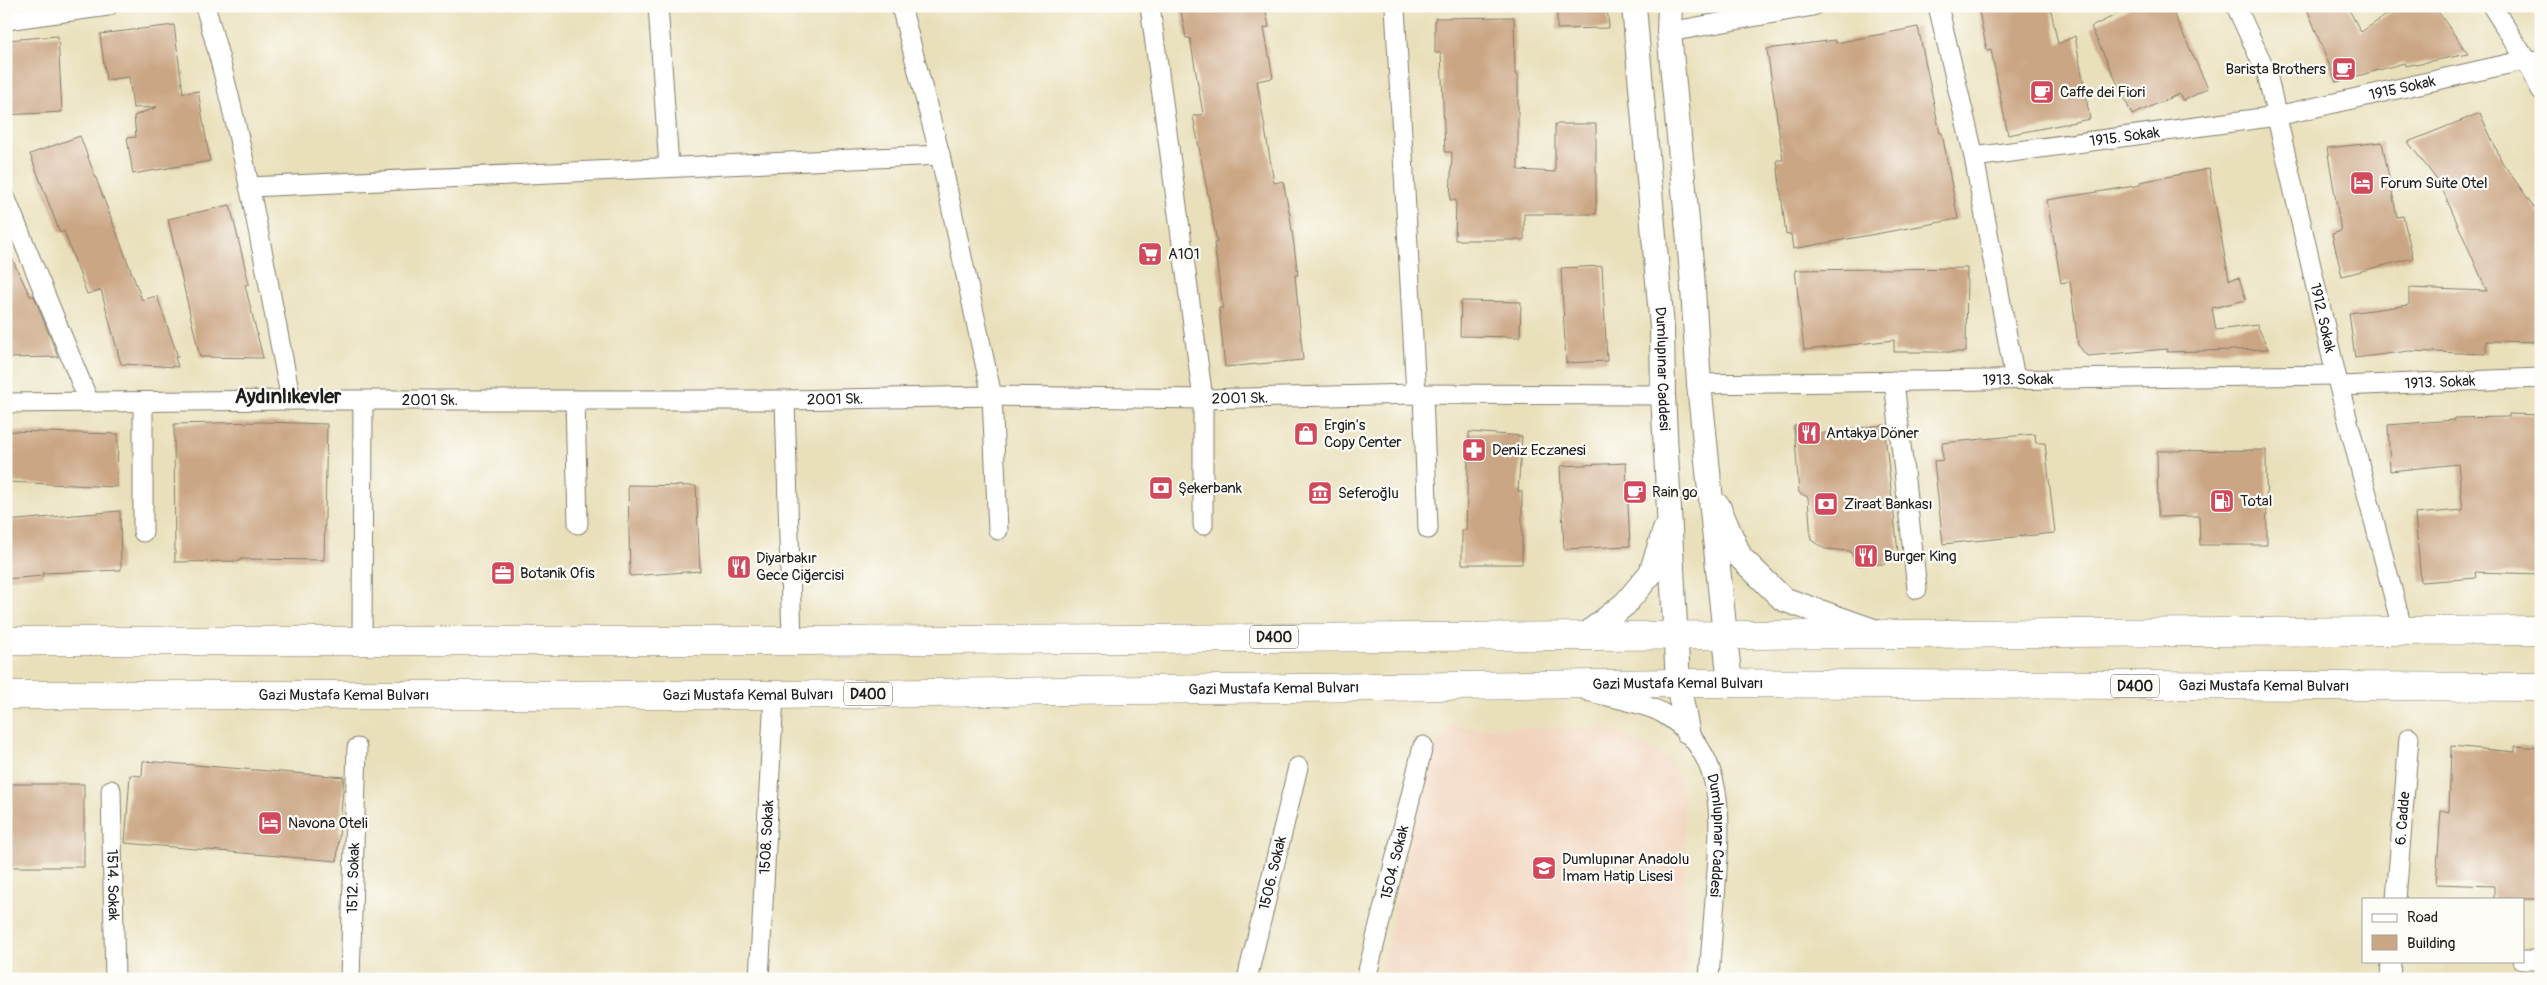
<svg xmlns="http://www.w3.org/2000/svg" width="2547" height="985" font-family="Pangolin,sans-serif">
<style>
.built{fill:#f2d4be}
.building{fill:#cba684}
.lines{fill:none;stroke-linecap:round;stroke-linejoin:round}
.pedestrian-casing{stroke:#827e6c;stroke-width:17}
.minor-casing{stroke:#827e6c;stroke-width:21}
.tertiary-casing{stroke:#827e6c;stroke-width:26}
.trunk-casing{stroke:#827e6c;stroke-width:29}
.pedestrian{stroke:#fff;stroke-width:15}
.minor{stroke:#fff;stroke-width:19}
.tertiary{stroke:#fff;stroke-width:24}
.trunk{stroke:#fff;stroke-width:28}
.labels{text-anchor:middle;stroke-width:4.5;stroke-linejoin:round;paint-order:stroke}
.shield{fill:#fdfcf7;stroke:#605f5e;stroke-width:1}
.shield-label{font-size:14px;font-weight:bold;fill:#1c1c1c}
.poi-label{font-size:15px;fill:#1c1c1c;stroke:#fdfcf7;text-anchor:start}
.street-label{font-size:15px;fill:#1c1c1c;stroke:#fdfcf7}
.district-label{font-size:20px;font-weight:bold;fill:#1c1c1c;stroke:#fdfcf7}
</style>
<rect width="100%" height="100%" fill="#fdfcf7"/>
<filter id="ink" filterUnits="userSpaceOnUse"><feTurbulence type="fractalNoise" baseFrequency=".02" numOctaves="2"/><feDisplacementMap in="SourceGraphic" scale="10" xChannelSelector="R" yChannelSelector="G"/><feConvolveMatrix kernelMatrix="1 2 1 2 8 2 1 2 1" color-interpolation-filters="sRGB"/></filter>
<filter id="wash" filterUnits="userSpaceOnUse"><feTurbulence type="fractalNoise" baseFrequency=".0096" numOctaves="4" result="noise"/><feDisplacementMap in="SourceGraphic" scale="20" xChannelSelector="R" yChannelSelector="G"/><feGaussianBlur stdDeviation="1.12" result="paint"/><feColorMatrix in="noise" values="0 0 0 0 0 0 0 0 0 0 0 0 0 0 0 0 0 1.4 0 .05"/><feComposite in="paint" operator="in"/></filter>
<g filter="url(#wash)">
<rect width="100%" height="100%" fill="#e9e0bb"/>
<path class="built" d="M1451,727L1604,728L1659,752L1675,769L1684,796L1685,940L1683,979H1379L1429,754Z"/>
<g id="blocks">
<path class="building" d="M1180,6H1265L1269,27L1264,28L1273,78L1257,81L1274,183L1283,181L1290,216L1298,275H1295L1303,360L1225,367L1219,308H1223L1214,243L1217,242L1193,116L1203,114L1190,38H1186Z
M1557,6H1607L1609,28L1557,29Z
M1978,6H2050L2058,44L2075,36L2090,119L2008,135L1991,50L1987,51Z
M2134,6H2170L2208,88L2183,101L2179,94L2132,115L2091,27Z
M2306,6H2347L2361,32L2400,6H2434L2468,54L2405,66L2404,63L2336,82Z
M1514,17L1515,74H1518V170L1555,172V124H1596V214H1524V240H1455L1456,200H1450L1452,152H1445L1441,53H1435V18Z
M174,25L183,93L198,91L210,161L133,174L127,138L136,137L134,116L157,107L133,108L129,77L106,80L100,34Z
M1918,27L1940,133H1942L1958,219L1793,249L1791,234L1786,235L1777,160H1783L1767,49L1835,40L1836,43Z
M58,36L62,112L6,115V40Z
M2480,113L2502,162L2541,217V342L2486,341V354L2409,351L2355,358L2349,313L2409,305V288L2487,291L2440,184L2408,142Z
M80,136L142,300L157,296L178,357H175L178,367L121,364L101,290L87,294L64,231L60,233L30,154Z
M2382,142L2397,217L2403,216L2413,258L2342,276L2332,234L2341,231L2327,148Z
M2209,169L2229,280L2239,278L2246,300L2212,308L2216,330L2257,325L2268,349L2167,352V349L2087,356L2078,345L2070,281L2061,283L2047,200L2141,185L2140,182Z
M230,205L249,284L245,285L263,358L200,357L168,219Z
M6,246L30,296H34L58,357L6,358Z
M1602,266L1607,361L1566,363L1561,268Z
M1967,268L1966,352H1894V340L1804,350L1795,270Z
M1461,301L1521,302L1520,337L1460,336Z
M2509,414L2541,415V574L2475,572L2476,578L2421,582L2415,514L2463,510L2458,464L2390,471L2388,425L2454,420V418L2509,417Z
M260,422L327,424L324,560L240,559V561L175,562L174,424Z
M1817,424V434L1884,425L1898,552L1884,564L1858,565L1850,551L1825,549L1811,540L1808,497L1799,493L1794,426Z
M6,431L118,434L117,487L6,482Z
M1469,432L1522,436L1518,491H1522V564H1462V530H1466Z
M2035,434L2036,443H2045L2055,533L1943,544L1934,461L1943,460L1942,443Z
M2266,450L2267,545H2200L2199,516L2158,517L2157,451Z
M1626,463L1630,546L1564,549L1560,466Z
M628,485L696,486L700,571L630,576Z
M120,511L121,570L43,573V576L6,579V521Z
M2451,746L2515,752V746L2541,748V899H2494V886L2436,884L2441,810L2449,812Z
M143,761L344,777L337,861L125,843L130,775L142,776Z
M11,784H84V867H11Z"/>
</g>
</g>
<g filter="url(#ink)">
<use href="#blocks" fill-opacity="0" stroke="#827e6c" stroke-width="1"/>
<g class="lines">
<defs>
<path id="pedestrian" d="M2526,60L2541,59"/>
<g id="minor">
<path d="M205,6C243,135 265,268 291,400"/>
<path d="M658,6L669,167"/>
<path d="M901,6L940,155L992,396L998,530"/>
<path d="M1150,6L1203,399V525"/>
<path d="M1395,6L1416,394"/>
<path d="M1938,6L1974,157L2015,379"/>
<path id="s1" d="M2236,6L2267,74L2336,375L2403,632"/>
<path d="M2492,6L2526,60L2541,90"/>
<path d="M6,20L108,6"/>
<path d="M1669,32L1813,6"/>
<path id="s2" d="M1974,157L2277,116L2526,60"/>
<path d="M249,187L940,155"/>
<path d="M6,199L89,402"/>
<path d="M1894,381L1917,589"/>
<path id="s3" d="M1699,384L2336,375"/>
<path id="s4" d="M2339,386L2541,378"/>
<path d="M1423,394L1428,529"/>
<path d="M575,400L578,524"/>
<path d="M785,400L792,641"/>
<path id="s5" d="M6,403L291,400H785L992,396L1203,399L1416,394L1663,395"/>
<path d="M143,532V403"/>
<path d="M362,641L363,401"/>
<path id="s6" d="M1587,691C1608,697 1646,703 1664,714C1727,752 1721,819 1716,884C1714,915 1711,947 1709,979"/>
<path id="s7" d="M111,790L115,979"/>
<path id="s8" d="M2396,899L2409,738"/>
<path d="M2523,960H2541"/>
<path id="s9" d="M350,979L357,748"/>
<path id="s10" d="M759,979L774,695"/>
<path id="s11" d="M1247,979L1298,767"/>
<path id="s12" d="M1366,979L1423,746"/>
<path d="M2390,979L2391,961"/>
</g>
<g id="tertiary">
<path id="s13" d="M1634,6L1662,328L1663,395L1678,683L1687,731"/>
<path d="M1670,6L1669,32L1692,273L1699,384L1730,684"/>
<path d="M1718,506L1740,557L1783,599L1874,631"/>
<path d="M1586,635L1625,604L1651,573L1665,530"/>
</g>
<g id="trunk">
<path d="M6,641H792L2541,630"/>
<path id="s14" d="M6,695H774L1678,683L2541,687"/>
</g>
</defs>
<use href="#pedestrian" class="pedestrian-casing"/>
<use href="#minor" class="minor-casing"/>
<use href="#tertiary" class="tertiary-casing"/>
<use href="#trunk" class="trunk-casing"/>
<use href="#pedestrian" class="pedestrian"/>
<use href="#minor" class="minor"/>
<use href="#tertiary" class="tertiary"/>
<use href="#trunk" class="trunk"/>
</g>
</g>
<defs>
<symbol id="cafe-square" viewBox="-11 -11 22 22"><rect x="-9" y="-9" width="18" height="18" rx="4" fill="#d1495b" stroke="#fdfcf7"/><path d="M-5.5-4.5H6V0H3Q3 3.5 0 3.5H-2.5Q-5.5 3.5-5.5 0ZM3-3.2v2h1.7v-2ZM-6 4.5H4V6H-6Z" fill="#fff"/></symbol>
<symbol id="hotel-square" viewBox="-11 -11 22 22"><rect x="-9" y="-9" width="18" height="18" rx="4" fill="#d1495b" stroke="#fdfcf7"/><path d="M-6-4.5h1.5V1H6V5H4.5V3h-9V5H-6ZM-4 0a1.8 1.8 0 1 1 3.6 0ZM.5 0V-2.5h3Q6-2.5 6 0Z" fill="#fff"/></symbol>
<symbol id="supermarket-square" viewBox="-11 -11 22 22"><rect x="-9" y="-9" width="18" height="18" rx="4" fill="#d1495b" stroke="#fdfcf7"/><path d="M-6-5.5h2.5l.6 2H6L4.5 2H-2.5L-4.4-4H-6ZM-1.5 3.2a1.3 1.3 0 1 0 .1 0ZM3 3.2a1.3 1.3 0 1 0 .1 0Z" fill="#fff"/></symbol>
<symbol id="restaurant-square" viewBox="-11 -11 22 22"><rect x="-9" y="-9" width="18" height="18" rx="4" fill="#d1495b" stroke="#fdfcf7"/><path d="M-5-6h1v4h1v-4h1v4h1v-4h1v5L-1.5 .5V6h-2V.5L-5-1ZM5-6V6H3V1.5H1.5Q1.5-4 5-6Z" fill="#fff"/></symbol>
<symbol id="shop-square" viewBox="-11 -11 22 22"><rect x="-9" y="-9" width="18" height="18" rx="4" fill="#d1495b" stroke="#fdfcf7"/><path d="M-5-2.5h2.3a2.7 3.5 0 0 1 5.4 0H5L5.5 6h-11ZM-1.5-2.5h3a1.5 2.3 0 0 0-3 0Z" fill="#fff"/></symbol>
<symbol id="pharmacy-square" viewBox="-11 -11 22 22"><rect x="-9" y="-9" width="18" height="18" rx="4" fill="#d1495b" stroke="#fdfcf7"/><path d="M-2-6h4v4h4v4h-4v4h-4v-4h-4v-4h4Z" fill="#fff"/></symbol>
<symbol id="bank-square" viewBox="-11 -11 22 22"><rect x="-9" y="-9" width="18" height="18" rx="4" fill="#d1495b" stroke="#fdfcf7"/><path d="M-6-4H6V4H-6ZM0-2.3a2.3 2.3 0 1 0 0 4.6a2.3 2.3 0 1 0 0-4.6Z" fill="#fff"/></symbol>
<symbol id="museum-square" viewBox="-11 -11 22 22"><rect x="-9" y="-9" width="18" height="18" rx="4" fill="#d1495b" stroke="#fdfcf7"/><path d="M0-6L6-3V-2H-6V-3ZM-5-1h2V3h-2ZM-1-1h2V3h-2ZM3-1h2V3H3ZM-6 4H6V6H-6Z" fill="#fff"/></symbol>
<symbol id="fuel-square" viewBox="-11 -11 22 22"><rect x="-9" y="-9" width="18" height="18" rx="4" fill="#d1495b" stroke="#fdfcf7"/><path d="M-5.5-6h7V0h2V4h1.3V-2.5L3-4.5l.8-.8L6-3V5H2.5V1h-1V6h-7ZM-4.2-4.7v3.2H.2V-4.7Z" fill="#fff"/></symbol>
<symbol id="office-square" viewBox="-11 -11 22 22"><rect x="-9" y="-9" width="18" height="18" rx="4" fill="#d1495b" stroke="#fdfcf7"/><path d="M-6-3h4V-5.5h4V-3h4V5H-6ZM-1-4.5V-3h2v-1.5ZM-6 0V1H6V0Z" fill="#fff"/></symbol>
<symbol id="school-square" viewBox="-11 -11 22 22"><rect x="-9" y="-9" width="18" height="18" rx="4" fill="#d1495b" stroke="#fdfcf7"/><path d="M0-5L7-2L0 1L-7-2ZM-4 1L0 2.5L4 1V4Q0 6-4 4Z" fill="#fff"/></symbol>
</defs>
<g fill-rule="evenodd">
<use href="#cafe-square" x="2330" y="55" width="28" height="28"/>
<use href="#cafe-square" x="2028" y="78" width="28" height="28"/>
<use href="#hotel-square" x="2348" y="169" width="28" height="28"/>
<use href="#supermarket-square" x="1136" y="240" width="28" height="28"/>
<use href="#restaurant-square" x="1795" y="419" width="28" height="28"/>
<use href="#shop-square" x="1292" y="420" width="28" height="28"/>
<use href="#pharmacy-square" x="1460" y="436" width="28" height="28"/>
<use href="#bank-square" x="1147" y="474" width="28" height="28"/>
<use href="#cafe-square" x="1621" y="478" width="28" height="28"/>
<use href="#museum-square" x="1306" y="479" width="28" height="28"/>
<use href="#fuel-square" x="2208" y="487" width="28" height="28"/>
<use href="#bank-square" x="1812" y="490" width="28" height="28"/>
<use href="#restaurant-square" x="1852" y="542" width="28" height="28"/>
<use href="#restaurant-square" x="725" y="553" width="28" height="28"/>
<use href="#office-square" x="489" y="559" width="28" height="28"/>
<use href="#hotel-square" x="256" y="809" width="28" height="28"/>
<use href="#school-square" x="1530" y="854" width="28" height="28"/>
</g>
<g class="labels">
<g class="shield">
<rect x="1250" y="625.5" width="48" height="23" rx="4"/>
<rect x="2111" y="674.5" width="48" height="23" rx="4"/>
<rect x="844" y="682.5" width="48" height="23" rx="4"/>
</g>
<g class="shield-label">
<text x="1274" y="642">D400</text>
<text x="2135" y="691">D400</text>
<text x="868" y="699">D400</text>
</g>
<g class="poi-label">
<text x="2326" y="74" text-anchor="end">Barista Brothers</text>
<text x="2060" y="97">Caffe dei Fiori</text>
<text x="2380" y="188">Forum Suite Otel</text>
<text x="1168" y="259">A101</text>
<text x="1324" y="430">Ergin's<tspan x="1324" dy="17">Copy Center</tspan></text>
<text x="1826" y="438">Antakya Döner</text>
<text x="1492" y="455">Deniz Eczanesi</text>
<text x="1178" y="493">Şekerbank</text>
<text x="1652" y="497">Rain go</text>
<text x="1338" y="498">Seferoğlu</text>
<text x="2240" y="506">Total</text>
<text x="1844" y="509">Ziraat Bankası</text>
<text x="1884" y="561">Burger King</text>
<text x="756" y="563">Diyarbakır<tspan x="756" dy="17">Gece Ciğercisi</tspan></text>
<text x="520" y="578">Botanik Ofis</text>
<text x="288" y="828">Navona Oteli</text>
<text x="1562" y="864">Dumlupınar Anadolu<tspan x="1562" dy="17">İmam Hatip Lisesi</tspan></text>
</g>
<g class="street-label">
<text dy="5" stroke="none"><textPath href="#s2" startOffset="434">1915 Sokak</textPath></text>
<text dy="5" stroke="none"><textPath href="#s2" startOffset="152">1915. Sokak</textPath></text>
<text dy="5" stroke="none"><textPath href="#s1" startOffset="325">1912. Sokak</textPath></text>
<text dy="5" stroke="none"><textPath href="#s13" startOffset="364">Dumlupınar Caddesi</textPath></text>
<text dy="5" stroke="none"><textPath href="#s3" startOffset="319">1913. Sokak</textPath></text>
<text dy="5" stroke="none"><textPath href="#s4" startOffset="101">1913. Sokak</textPath></text>
<text dy="5" stroke="none"><textPath href="#s5" startOffset="1234">2001 Sk.</textPath></text>
<text dy="5" stroke="none"><textPath href="#s5" startOffset="829">2001 Sk.</textPath></text>
<text dy="5" stroke="none"><textPath href="#s5" startOffset="424">2001 Sk.</textPath></text>
<text dy="5" stroke="none"><textPath href="#s14" startOffset="1672">Gazi Mustafa Kemal Bulvarı</textPath></text>
<text dy="5" stroke="none"><textPath href="#s14" startOffset="2258">Gazi Mustafa Kemal Bulvarı</textPath></text>
<text dy="5" stroke="none"><textPath href="#s14" startOffset="1268">Gazi Mustafa Kemal Bulvarı</textPath></text>
<text dy="5" stroke="none"><textPath href="#s14" startOffset="742">Gazi Mustafa Kemal Bulvarı</textPath></text>
<text dy="5" stroke="none"><textPath href="#s14" startOffset="338">Gazi Mustafa Kemal Bulvarı</textPath></text>
<text dy="5" stroke="none"><textPath href="#s8" startOffset="81">6. Cadde</textPath></text>
<text dy="5" stroke="none"><textPath href="#s10" startOffset="142">1508. Sokak</textPath></text>
<text dy="5" stroke="none"><textPath href="#s6" startOffset="221">Dumlupınar Caddesi</textPath></text>
<text dy="5" stroke="none"><textPath href="#s12" startOffset="120">1504. Sokak</textPath></text>
<text dy="5" stroke="none"><textPath href="#s11" startOffset="109">1506. Sokak</textPath></text>
<text dy="5" stroke="none"><textPath href="#s9" startOffset="101">1512. Sokak</textPath></text>
<text dy="5" stroke="none"><textPath href="#s7" startOffset="95">1514. Sokak</textPath></text>
</g>
<g class="district-label">
<text x="288" y="403">Aydınlıkevler</text>
</g>
</g>
<rect width="2547" height="985" fill="none" stroke="#fdfcf7" stroke-width="25"/>
<rect x="2362" y="898" width="162" height="65" fill="#fdfcf7" stroke="#a3a29f"/>
<rect x="2372" y="914" width="25" height="8" fill="#ffffff" stroke="#a3a29f"/>
<text x="2407" y="922" font-size="15" fill="#1c1c1c">Road</text>
<rect x="2372" y="935" width="25" height="15" fill="#cba684" stroke="#a3a29f"/>
<text x="2407" y="948" font-size="15" fill="#1c1c1c">Building</text>
</svg>
